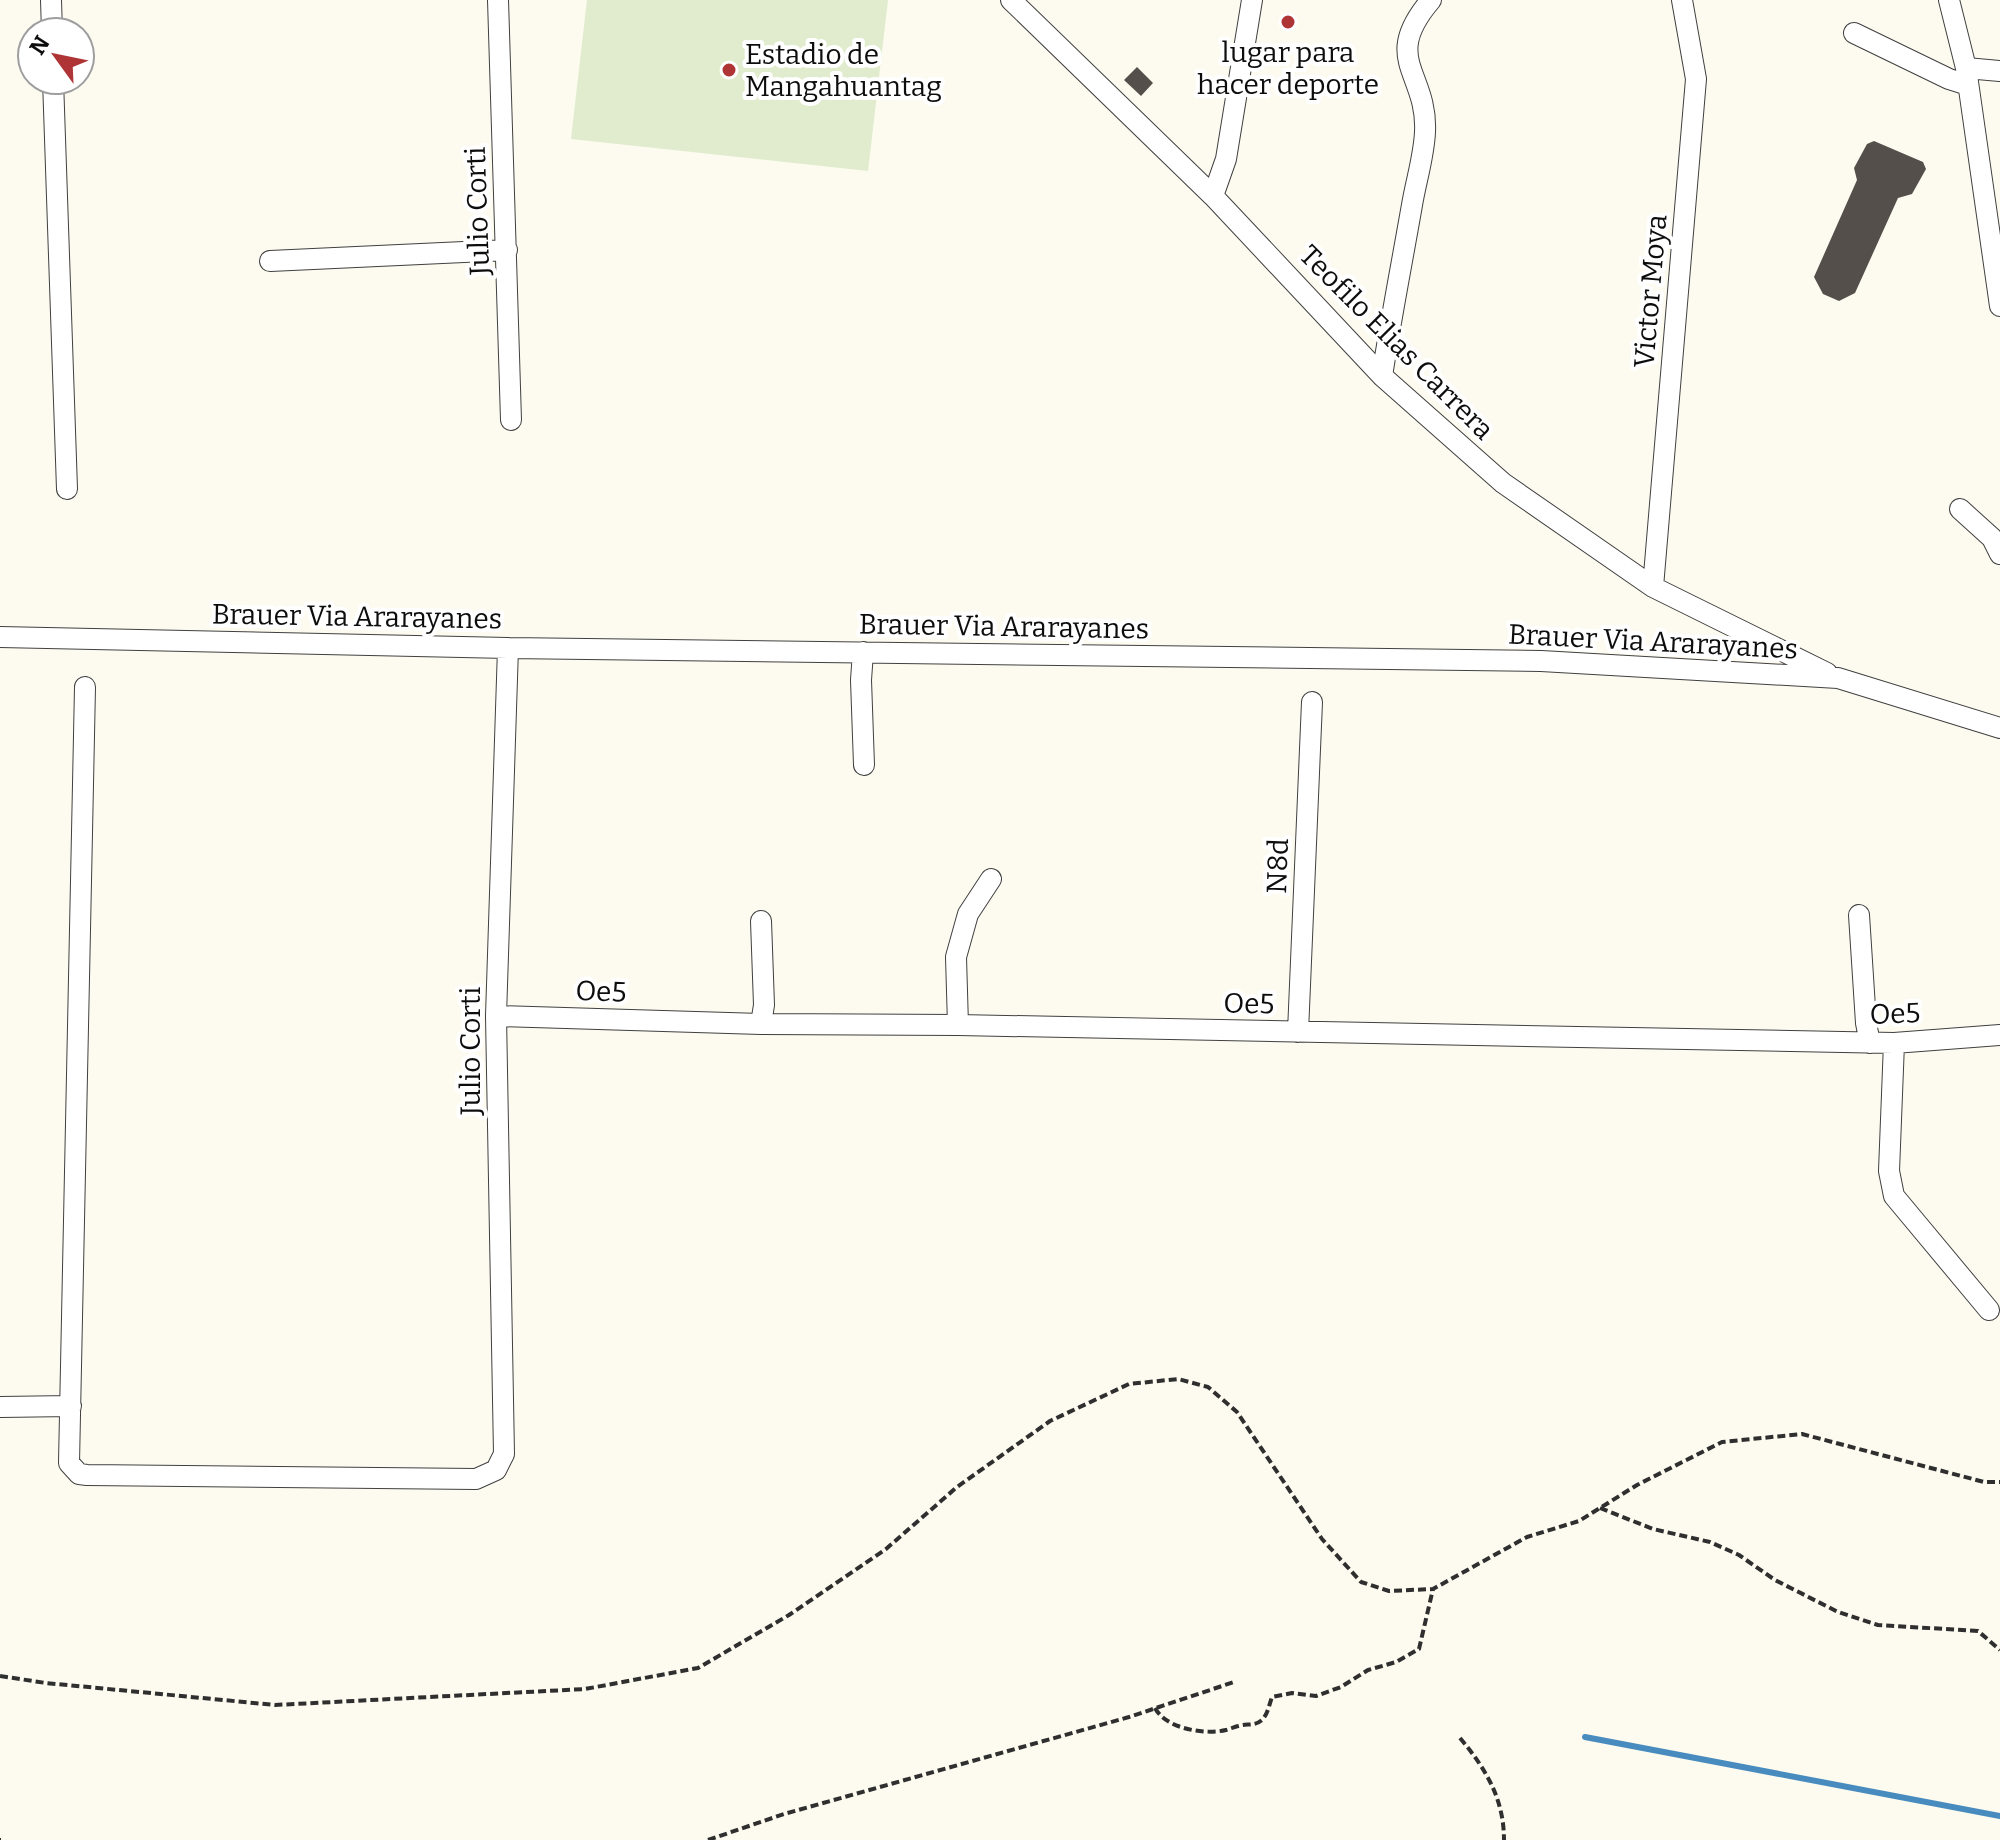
<svg xmlns="http://www.w3.org/2000/svg" width="2000" height="1840" font-family="Bitter,serif">
<style>
.pitch{fill:#e0eccd}
.lines{fill:none;stroke-linecap:round;stroke-linejoin:round}
.stream{stroke:#488bbe;stroke-width:6}
.building{fill:#544f4b}
.minor-casing{stroke:#404040;stroke-width:22}
.path{stroke:#2f2f2f;stroke-width:4;stroke-dasharray:8 4;stroke-linecap:butt}
.minor{stroke:#fff;stroke-width:20}
.poi-dot{fill:#ae3436;stroke:#fff;stroke-width:3}
.labels{text-anchor:middle;stroke-width:8;stroke-linejoin:round;paint-order:stroke}
.poi-label{font-size:28px;fill:#0d0d0d;stroke:#fff}
.street-label{font-size:28px;fill:#0d0d0d;stroke:#fff}
</style>
<rect width="100%" height="100%" fill="#fdfbef"/>
<path class="pitch" d="M587,0H888L868,171L571,139Z"/>
<g class="lines">
<path class="stream" d="M1585,1737L2000,1816"/>
</g>
<path class="building" d="M1137,67L1153,83L1141,96L1124,80Z
M1874,141L1923,162L1926,169L1912,194L1898,198L1855,293L1839,301L1823,294L1814,277L1857,180L1854,168L1867,144Z"/>
<g class="lines">
<defs>
<path id="minor" d="M51,0L52,32
M498,0L511,420
M1011,0L1213,196L1382,376L1503,483L1653,587L1827,673
M1949,0L1966,68L2000,306
M1854,33L1949,79L1968,85
M1966,68L2000,71
M53,80L67,489
M1213,196L1226,159L1252,0
M270,261L507,250
M1382,376C1391,319 1402,262 1412,205C1416,181 1424,156 1425,132C1428,72 1380,60 1431,0
M1960,509L1992,538L2000,554
M1653,587L1696,79L1682,0
M0,637L508,648L1541,661L1838,678L2000,728
M863,652L861,680L864,765
M85,687L69,1463L79,1474L87,1475L476,1479L496,1470L504,1454L496,1016L508,648
M1859,915L1866,1023L1870,1043
M496,1016L761,1024L958,1025L1894,1043L2000,1035
M761,1024L764,1005L761,921
M958,1025L956,957L968,914L991,879
M1298,1032L1312,702
M1894,1043L1889,1171L1894,1196L1989,1310
M0,1407L71,1406"/>
</defs>
<use href="#minor" class="minor-casing"/>
<path class="path" d="M1600,1508L1653,1529L1710,1542L1739,1555L1775,1580L1838,1612L1878,1625L1978,1631L2000,1650
M0,1676L46,1683L275,1705L585,1689L698,1668L789,1615L886,1549L957,1487L1050,1421L1129,1384L1178,1379L1208,1387L1237,1412L1322,1539L1361,1582L1389,1591L1433,1589L1527,1537L1579,1521L1637,1485L1722,1442L1802,1434L1984,1482H2000
M1155,1708C1166,1729 1205,1735 1226,1730C1230,1729 1234,1727 1238,1726C1247,1723 1254,1727 1262,1720C1268,1714 1269,1705 1272,1697L1292,1693L1316,1696L1341,1687L1368,1670L1396,1662L1419,1649L1433,1589
M1460,1738C1486,1769 1504,1799 1504,1840
M0,1840H1
M708,1840L784,1814L1129,1717L1234,1682"/>
<use href="#minor" class="minor"/>
</g>
<g class="poi-dot">
<circle cx="1288" cy="22" r="8"/>
<circle cx="729" cy="70" r="8"/>
</g>
<g class="labels">
<g class="poi-label">
<text x="1288" y="62">lugar para<tspan x="1288" dy="32">hacer deporte</tspan></text>
<text x="745" y="64" text-anchor="start">Estadio de<tspan x="745" dy="32">Mangahuantag</tspan></text>
</g>
<g class="street-label">
<text transform="translate(477 211) rotate(-92)" y="10">Julio Corti</text>
<text transform="translate(1650 291) rotate(-85)" y="10">Victor Moya</text>
<text transform="translate(1397 342) rotate(45)" y="10">Teofilo Elias Carrera</text>
<text transform="translate(357 616) rotate(1)" y="10">Brauer Via Ararayanes</text>
<text transform="translate(1004 626) rotate(1)" y="10">Brauer Via Ararayanes</text>
<text transform="translate(1653 641) rotate(3)" y="10">Brauer Via Ararayanes</text>
<text transform="translate(1277 866) rotate(-88)" y="10">N8d</text>
<text transform="translate(601 991) rotate(2)" y="10">Oe5</text>
<text transform="translate(1249 1003) rotate(1)" y="10">Oe5</text>
<text transform="translate(1895 1013) rotate(-2)" y="10">Oe5</text>
<text transform="translate(470 1051) rotate(-90)" y="10">Julio Corti</text>
</g>
</g>
<g transform="translate(56 56) rotate(303)"><circle r="38" fill="#ffffff" stroke="#9e9e9e" stroke-width="2"/>
<path d="M0-6L14 30L0 20L-14 30Z" fill="#ae3436"/>
<text y="-12" font-size="22" font-weight="bold" text-anchor="middle" fill="#0d0d0d">N</text>
</g>
</svg>
